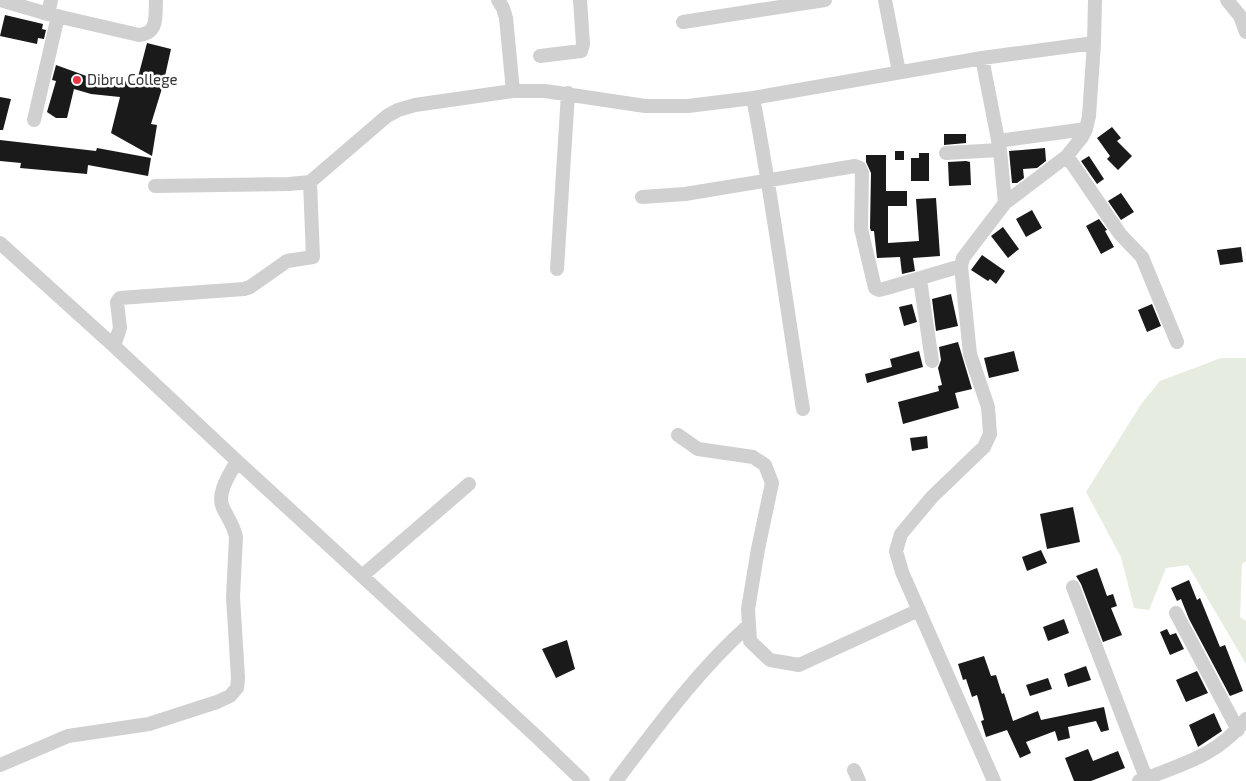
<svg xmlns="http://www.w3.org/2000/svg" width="1246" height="781" font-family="'Exo 2',sans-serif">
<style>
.green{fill:#e6ecdf}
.building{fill:#1a1a1a}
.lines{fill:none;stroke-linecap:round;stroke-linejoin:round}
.minor{stroke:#d0d0d0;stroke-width:14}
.poi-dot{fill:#e63946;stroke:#fff;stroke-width:2}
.labels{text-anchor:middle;stroke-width:5;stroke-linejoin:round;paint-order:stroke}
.poi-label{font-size:15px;fill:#333;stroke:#fff;text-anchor:start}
</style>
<rect width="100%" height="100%" fill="#fff"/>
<path class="green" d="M1221,358H1246V561L1242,564L1240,617L1246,621V664L1188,565L1166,568L1149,610L1134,608L1121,557L1086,492L1142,403L1160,381Z"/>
<path class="building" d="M5,15L43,24L42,29L46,30L44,39L38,38L37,44L0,36Z
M147,43L171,49L163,85L151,124L157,125L152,156L111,133L120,97L91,94L74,89L67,118H56L47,112L56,81L52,80L56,65L92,78L111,82L137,81Z
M0,97L11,99L3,130H0Z
M1112,127L1121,138L1117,141L1132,156L1118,170L1107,159L1110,156L1097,138Z
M944,134H966V143L944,145Z
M0,140L96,151L97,148L151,158L148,176L88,165L87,174L20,168L21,163L0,161Z
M1045,148L1046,161L1037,168L1023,169L1024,178L1017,183H1012L1009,151Z
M895,151H904V160H895Z
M919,153H929V181H911V158H919Z
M866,155H886V191H907V206H888V243L919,241L916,199L936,198L940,256L913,258L915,271L902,274L900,257L877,258L874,231H871L870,228L871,173L866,162Z
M1089,156L1104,179L1097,184L1081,161Z
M966,161L970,162L971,185L949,186L948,162Z
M1121,193L1134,212L1121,220L1108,201Z
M1032,210L1042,228L1026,237L1016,219Z
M1099,219L1107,230L1105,231L1114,247L1101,254L1086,226Z
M1003,227L1019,249L1008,258L991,236Z
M1241,247L1243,262L1220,265L1217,250Z
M982,255L1005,271L996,284L990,279L988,281L971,270Z
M951,294L958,326L936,331L932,299Z
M912,304L917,322L904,326L899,307Z
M1152,304L1161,326L1147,332L1138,310Z
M958,342L972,389L955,393L959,408L903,424L898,402L939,391L938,386L942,385L938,368L941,360L939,347Z
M919,351L923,367L867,383L865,374L892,367L890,359Z
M1014,351L1019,371L989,378L984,358Z
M927,436L928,448L912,451L910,438Z
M1073,507L1080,542L1047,549L1040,514Z
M1041,550L1047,563L1027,571L1022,557Z
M1097,568L1107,596L1113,594L1117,606L1111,608L1122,635L1103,642L1081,584L1076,576Z
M1189,580L1197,600L1200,598L1220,647L1225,645L1243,691L1230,696L1189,619L1181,599L1177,601L1171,588Z
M1064,619L1069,633L1048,641L1043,627Z
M1167,629L1170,635L1176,633L1184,649L1170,655L1160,632Z
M567,640L575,669L556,678L542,649Z
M984,656L991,676L996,675L1002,694L1004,693L1013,721L1038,711L1041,720L1104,707L1109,730L1101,732L1096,721L1068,727L1070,738L1058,741L1055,731L1026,742L1031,753L1020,758L1007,730L986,737L981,721L984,720L977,695L972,697L966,679L963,680L958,664Z
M1086,666L1091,680L1068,687L1064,674Z
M1197,671L1208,693L1186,702L1176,680Z
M1048,678L1052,689L1030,696L1026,685Z
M1214,713L1222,731L1198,747L1189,725Z
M1088,749L1093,761L1118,751L1125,768L1091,781H1074L1065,758Z"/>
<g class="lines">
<path class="minor" d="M0,0L48,14L139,35C159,33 155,16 156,0
M498,0L503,8L506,18L513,91
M885,0L899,72
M1227,0L1240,16L1246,32
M48,14L51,0
M683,22L825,0
M540,56L581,51L583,44L580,0
M982,58L1000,150L1005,203
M753,98C773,201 786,305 803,409
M34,120L58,16
M998,141L1086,129
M946,153L1000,150
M1067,156L1120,234L1142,257L1177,342
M155,186L289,184L310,182L387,116L398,110L415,105L513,91H545L645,106H688L753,98L982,58L1094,43L1095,0
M642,197L685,194L855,166L860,168L862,173L861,229L875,288L879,290L887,288L961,266
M0,243L114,346L237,461L536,736L583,781
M557,269L568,93
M920,280L932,361
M114,346L120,328L117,302L120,298L244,289L250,287L287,261L313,257L310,182
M678,435L698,449L753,457L765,465L772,483L758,549L748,609L750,641L770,660L799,665L919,610
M362,576L469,484
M1073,587L1146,778
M1176,613L1238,730
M0,765L68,736L149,724L217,702L230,696L237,688L238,678L233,597L236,537C234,526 228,518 223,508C216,493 230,474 237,461
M854,770L859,781
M616,781C657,727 698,670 749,625
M994,781L902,572L896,551L901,534L932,497L984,447L990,434L988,407L970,354L961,266L963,258L1005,203L1067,156L1082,137L1086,129L1089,116L1094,43
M1139,781C1182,764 1216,757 1246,719"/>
</g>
<circle class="poi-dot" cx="77" cy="80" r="5"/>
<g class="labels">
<g class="poi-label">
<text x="87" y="85">Dibru College</text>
</g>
</g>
</svg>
